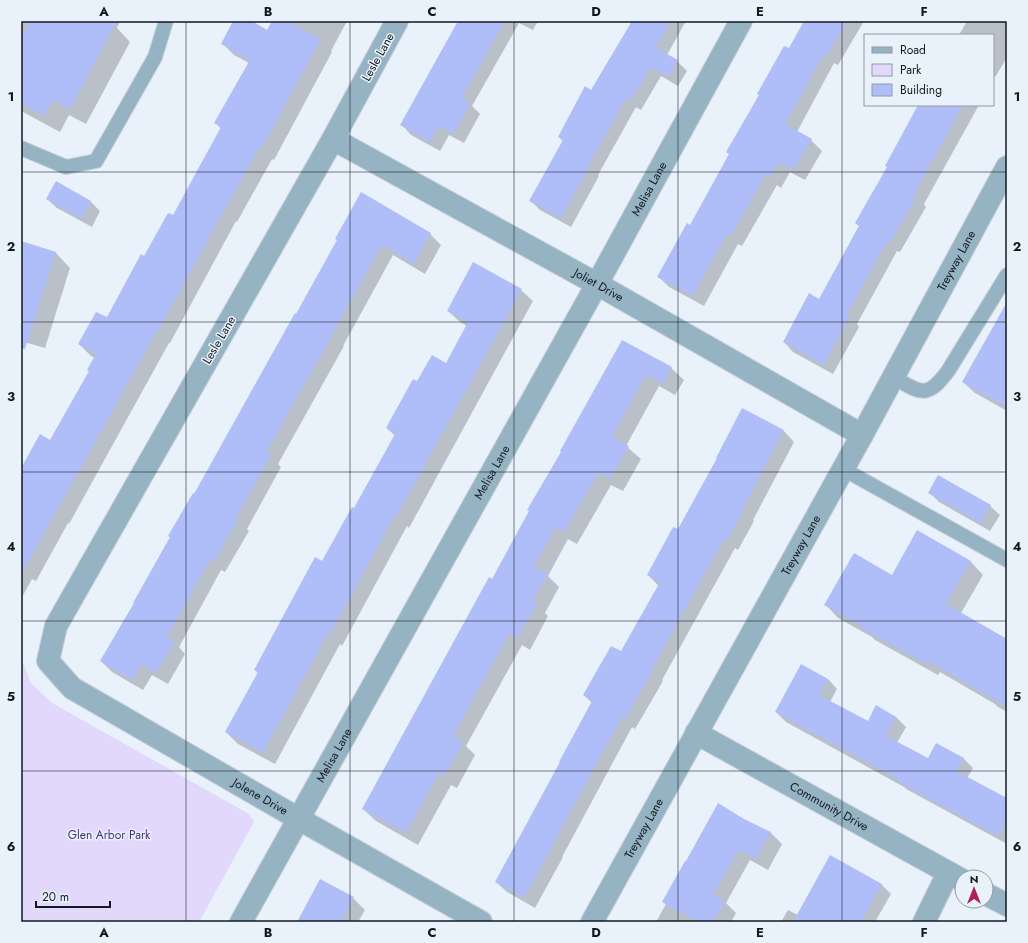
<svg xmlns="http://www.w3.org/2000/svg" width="1028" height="943" font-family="Jost,sans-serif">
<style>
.green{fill:#e1d8fc}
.shadow{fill:#0003}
.building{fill:#afbdf9}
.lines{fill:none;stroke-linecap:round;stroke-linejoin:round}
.service-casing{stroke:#c6ced8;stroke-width:16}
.minor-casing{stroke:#c6ced8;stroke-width:24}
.tertiary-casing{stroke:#c6ced8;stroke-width:24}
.service{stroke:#95b3c2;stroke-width:14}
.minor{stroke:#95b3c2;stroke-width:22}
.tertiary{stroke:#95b3c2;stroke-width:22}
.grid{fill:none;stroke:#111820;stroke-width:1;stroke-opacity:0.55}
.labels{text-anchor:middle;stroke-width:3;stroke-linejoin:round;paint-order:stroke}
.street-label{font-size:12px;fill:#111820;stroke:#e9f1fb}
.park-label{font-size:12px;fill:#4a3178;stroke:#e9f1fb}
.neatline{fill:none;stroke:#111820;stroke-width:1.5}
.grid-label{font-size:13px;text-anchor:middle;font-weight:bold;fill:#111820}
</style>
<rect width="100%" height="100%" fill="#e9f1fb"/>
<path class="green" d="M21,657L31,683L52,703L249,814L254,822L199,922H21Z"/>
<path class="shadow" d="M21,21H120L117,28L130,42L86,124L69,115L60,132L21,111Z
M235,21H250L268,31L273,21H347L331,51L332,52L274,160L272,159L237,222L236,221L170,343H169L69,524L68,523L36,581L32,579L21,599V471L51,441L90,371L95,358L91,356L79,344L107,319L145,257L173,217L221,129L216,123L249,63L234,55L222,43Z
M459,21H538L533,30L519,23L472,106L480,114L464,143L449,135L440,151L411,135L402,125Z
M631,21H686L667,55L677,61L687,71L678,86L661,76L641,110L636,107L598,175L599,176L571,227L540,210L531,201L563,141L559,137L592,91L631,24L630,23Z
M806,21H864L838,65L834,63L797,132L811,140L822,151L805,180L790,172L781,188L777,185L742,246L738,244L704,306L669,287L658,276L690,226L730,155L727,152L789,50Z
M967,21H1007V57L996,76H995L993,80V35H959Z
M917,105H979L924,204L926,207L900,252L897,251L857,324L859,327L833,374L793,352L784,342L819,300L859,226L919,107Z
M47,199L91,202L100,211L92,227L57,208Z
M430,234L441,245L425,274L393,255L343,346H344L278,464L281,467L247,529L249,531L225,572L221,570L179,647L185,654L168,684L152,675L143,690L112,672L101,661L135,603L194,495L338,241Z
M21,242L56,253L70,268L45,348L21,341Z
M521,290L533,301L409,528L407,526L342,646L340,644L275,764L238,744L226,732L258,673L255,670L355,509L395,436L387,428L417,382L446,364L467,326L460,322L448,311Z
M1007,304V411L975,393L963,382Z
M622,341L671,368L684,380L675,395L659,386L626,446L641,459L623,491L611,485L577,544L568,539L548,576L559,587L545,613L548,616L530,650L522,645L466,746L475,755L457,788L451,785L418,845L376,821L363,809L492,580Z
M742,409L784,431L794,442L753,520L754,521L738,550L735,548L662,680L663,681L635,729L632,727L562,857H563L535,908L507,892L496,882L592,703L584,695L621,653L659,586L648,575L679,531L718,459Z
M929,492L990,506L1000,515L990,531L939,502Z
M918,531L971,562L983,575L961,613L1007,640V712L998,707L995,704L940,672L938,675L875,640L872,637L838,618L826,605L892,576Z
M828,679L837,689L830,702L868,722L877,707L896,717L906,727L897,743L928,759L963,758L973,768L967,778L1007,800V844L908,790L904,787L786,722L776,712Z
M744,820L771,833L782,844L768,870L750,860L726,903L736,913L731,922H656L666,904L664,902Z
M881,884L891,894L875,922H781L788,910L798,915Z
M353,898L365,910L358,922H298Z"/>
<path class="building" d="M31,21H117L70,109L53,100L44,116L21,104V40Z
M233,21H252L267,30L272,21H288L321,39L261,149L259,148L225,210H224L158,332L157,331L21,575V468L40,434L50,440L89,371L87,370L96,354L78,344L96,312L107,317L141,254L144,256L168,213L173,215L221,127L214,123L250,60L221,44Z
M458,21H505L462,98L471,103L454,134L439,126L430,142L400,125Z
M632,21H671L656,48L678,60L668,77L651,67L631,101L626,98L589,165L590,166L561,218L529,201L563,140L558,137L585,86L591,90Z
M804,21H847L827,56L824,54L785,124L812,139L794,170L779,162L770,178L766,175L731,236L727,234L693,296L657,277L687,223L690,225L729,154L726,152L759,95L757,94L784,46L789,48Z
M918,105H963L914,194L917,196L890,243L887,242L847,314L850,316L824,365L783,342L809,293L819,299L859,226L855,223L887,167L885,166Z
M56,181L91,201L82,219L46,199Z
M361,192L431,233L414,264L382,245L332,334L333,335L303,386L266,453L271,456L236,518L238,519L214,562L210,560L167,637L175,642L156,673L141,664L132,680L100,661L134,603H133L170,537L168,536L193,493L194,494L262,372L295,313L296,314L337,240L335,239Z
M21,241L56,252L25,349L21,348Z
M473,262L522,289L397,516L395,515L330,635L328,633L263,753L225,732L258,672L254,670L315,557L322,561L352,507L354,508L395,434L386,428L413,379L417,381L432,355L446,363L468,322L447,311Z
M1007,302V407L962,382Z
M622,340L672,367L663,384L646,375L612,437L629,446L610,479L599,473L564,532L556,527L534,567L548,574L533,601L537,603L518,638L509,634L453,736L463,742L444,776L439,773L406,833L362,809L489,577L492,579L529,511L527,510L561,452L560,451Z
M742,408L784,430L743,509L744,510L727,540L724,539L652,669L653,670L625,719L622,717L552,846H553L524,898L495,882L560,762H559L592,701L583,695L611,646L621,651L660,582L647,575L673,527L678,529L717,458H716Z
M938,475L991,505L980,523L928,493Z
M917,530L971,561L946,604L1007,639V707L927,660L925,663L861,628L862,626L824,605L854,553L892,575Z
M801,664L828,679L819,695L868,721L876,705L896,717L886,736L928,758L936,743L964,758L956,771L1007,798V820L998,836L897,781L898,779L775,712Z
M718,803L744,819L771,832L756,859L739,850L713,894L725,901L713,922H699L662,902L685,861H686Z
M830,855L882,884L861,922H793Z
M320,879L354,897L341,922H297Z"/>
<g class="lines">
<defs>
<path id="service" d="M21,148L66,167L96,161L155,57L166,21
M893,377C921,393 926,400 948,371L1007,275
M843,469L1007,560"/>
<g id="minor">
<path id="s1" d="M397,21L333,139L56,626L48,661L72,688L299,819L481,922"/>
<path id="s2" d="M333,139L597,284L862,435"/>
<path id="s3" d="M696,733L962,880"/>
<path d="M986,894L1007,905"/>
<path id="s4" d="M241,922L597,284L741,21"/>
<path d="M924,922L948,873"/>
</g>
<g id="tertiary">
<path id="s5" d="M592,922L862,435L1007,167"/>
</g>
</defs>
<use href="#service" class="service-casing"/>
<use href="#minor" class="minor-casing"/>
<use href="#tertiary" class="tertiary-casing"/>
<use href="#service" class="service"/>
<use href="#minor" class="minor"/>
<use href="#tertiary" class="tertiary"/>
</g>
<path class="grid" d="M186,21V922M350,21V922M514,21V922M678,21V922M842,21V922M21,172H1007M21,322H1007M21,472H1007M21,621H1007M21,771H1007"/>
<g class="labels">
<g class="street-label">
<text transform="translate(378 57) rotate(-61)" y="4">Lesle Lane</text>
<text dy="4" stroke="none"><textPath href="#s4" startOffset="839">Melisa Lane</textPath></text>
<text dy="4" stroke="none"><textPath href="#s5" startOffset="755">Treyway Lane</textPath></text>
<text dy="4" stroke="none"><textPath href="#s2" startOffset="303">Joliet Drive</textPath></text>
<text transform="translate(219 340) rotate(-60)" y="4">Lesle Lane</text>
<text dy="4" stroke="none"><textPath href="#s4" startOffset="515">Melisa Lane</textPath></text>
<text dy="4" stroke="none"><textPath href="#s5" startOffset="431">Treyway Lane</textPath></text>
<text dy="4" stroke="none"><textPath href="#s4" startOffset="191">Melisa Lane</textPath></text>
<text dy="4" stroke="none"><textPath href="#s1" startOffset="984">Jolene Drive</textPath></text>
<text dy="4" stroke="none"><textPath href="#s3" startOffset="152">Community Drive</textPath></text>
<text dy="4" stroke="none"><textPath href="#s5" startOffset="107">Treyway Lane</textPath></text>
</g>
<g class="park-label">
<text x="109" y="839">Glen Arbor Park</text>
</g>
</g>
<rect width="1028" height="943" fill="none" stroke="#e9f1fb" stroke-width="44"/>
<rect x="864" y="34" width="130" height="72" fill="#e9f1fb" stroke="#939aa3"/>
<rect x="872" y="47" width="20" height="6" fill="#95b3c2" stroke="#939aa3"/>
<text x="900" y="54" font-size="12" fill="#111820">Road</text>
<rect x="872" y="64" width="20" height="12" fill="#e1d8fc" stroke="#939aa3"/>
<text x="900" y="74" font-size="12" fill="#111820">Park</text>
<rect x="872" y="84" width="20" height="12" fill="#afbdf9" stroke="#939aa3"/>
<text x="900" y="94" font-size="12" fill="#111820">Building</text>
<g transform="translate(974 889)"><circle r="19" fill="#e9f1fb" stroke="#939aa3"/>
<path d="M0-3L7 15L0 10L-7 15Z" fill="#ae205a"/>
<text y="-6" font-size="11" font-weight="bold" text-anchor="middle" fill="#111820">N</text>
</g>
<path d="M36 901v6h74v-6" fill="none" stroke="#111820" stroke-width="2"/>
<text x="42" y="901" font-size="12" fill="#111820" stroke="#e9f1fb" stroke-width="3" paint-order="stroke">20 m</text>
<rect x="22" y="22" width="984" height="899" class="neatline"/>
<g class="grid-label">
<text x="104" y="16">A</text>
<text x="268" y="16">B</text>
<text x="432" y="16">C</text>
<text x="596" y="16">D</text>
<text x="760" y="16">E</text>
<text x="924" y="16">F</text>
<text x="11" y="101">1</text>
<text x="1017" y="101">1</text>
<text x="11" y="251">2</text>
<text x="1017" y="251">2</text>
<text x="11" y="401">3</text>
<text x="1017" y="401">3</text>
<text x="11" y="551">4</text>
<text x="1017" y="551">4</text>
<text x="11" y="701">5</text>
<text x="1017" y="701">5</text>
<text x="11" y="851">6</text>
<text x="1017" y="851">6</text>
<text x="104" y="937">A</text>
<text x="268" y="937">B</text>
<text x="432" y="937">C</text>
<text x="596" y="937">D</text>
<text x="760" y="937">E</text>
<text x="924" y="937">F</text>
</g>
</svg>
